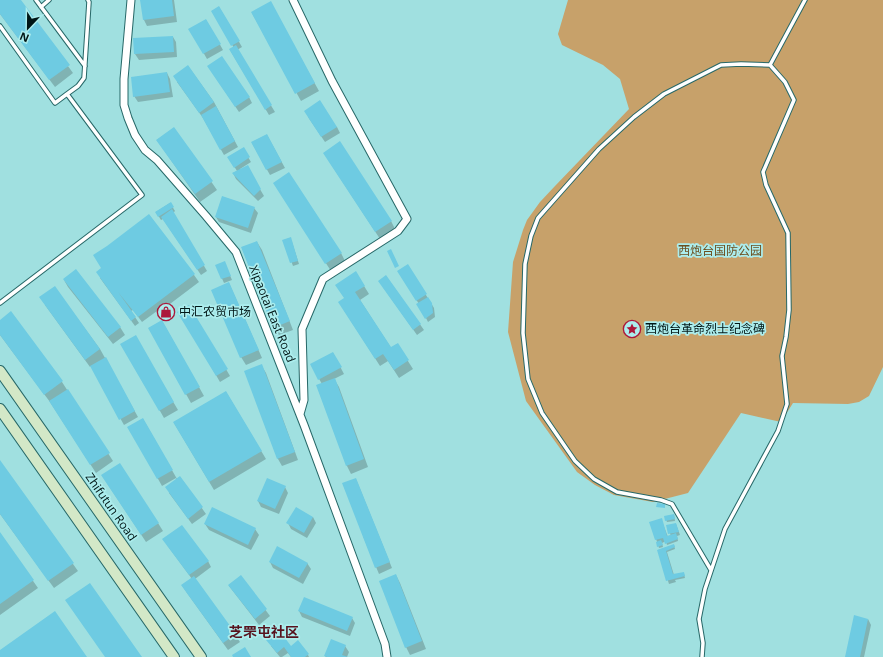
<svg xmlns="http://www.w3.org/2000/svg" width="883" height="657" font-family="'Open Sans','Noto Sans SC',sans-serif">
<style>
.green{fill:#c7a16a}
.shadow{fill:#0003}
.building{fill:#6ecbe2}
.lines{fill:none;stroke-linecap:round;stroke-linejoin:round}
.lane-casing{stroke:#276868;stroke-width:5.5}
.street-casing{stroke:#276868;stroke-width:9}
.secondary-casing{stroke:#276868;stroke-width:12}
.lane{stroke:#fff;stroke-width:3.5}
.street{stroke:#fff;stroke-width:7}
.secondary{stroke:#d3e8c7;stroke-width:10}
.labels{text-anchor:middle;stroke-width:3.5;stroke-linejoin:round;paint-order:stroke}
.park-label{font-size:12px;fill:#6c4f20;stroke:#aceded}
.poi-label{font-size:12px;fill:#001616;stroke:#aceded;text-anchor:start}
.street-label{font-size:12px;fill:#001616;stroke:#aceded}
.quarter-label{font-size:14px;font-weight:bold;fill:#57121d;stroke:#aceded}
</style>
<rect width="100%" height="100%" fill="#a0e0e0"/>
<path class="green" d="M568,0H883V367L869,396L859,402L848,404L793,403L781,422L741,413L688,493L653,502L614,495L595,485L577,472L526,401L508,332L513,262L523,230L527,220L540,202L555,186L629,109L620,79L603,65L562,45L558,34Z"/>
<path class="shadow" d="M0,0H20L73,73L55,87L0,14Z
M141,0H174L177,22L147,26L144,20Z
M270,3L319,91L301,101L252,13Z
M219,7L242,47L237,50L275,112L269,115L230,50L234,48L212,11Z
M206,20L223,50L207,59L190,29Z
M173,37L176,42L177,57L139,60L135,54Z
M188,66L214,102L238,147L224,155L203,118L177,82Z
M212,72L249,97L252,103L239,112Z
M167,73L170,79L173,97L138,102L134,96Z
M308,117L337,127L340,133L325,142Z
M174,128L217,190L200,202L157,140Z
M267,135L285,168L270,175L252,143Z
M243,149L251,162L240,169V170L247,167L264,196L258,201L236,179L233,173L237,171L229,158Z
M329,161L391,221L395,229L380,239Z
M279,191L341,253L345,261L331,271Z
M170,203L175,211L173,213L207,271L201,275L163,219L161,220L156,212Z
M254,208L258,213L251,233L219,222L216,217Z
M149,215L194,275L199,282L158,313L157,311L142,322L133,310L131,311L139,323L135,326L100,278L102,268Z
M284,241L292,242L299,264L293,266Z
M257,242L262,250L293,330L279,335L274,328L242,248Z
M216,265L226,266L232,280L224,283Z
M408,266L434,308L435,317L428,322L419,304L402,277Z
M356,273L369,294L360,300L391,348L397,344L413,369L399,378L388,361L380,366L344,310L345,298Z
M386,276L424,330L417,335L383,287Z
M64,280L120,327L125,335L113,344L68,287Z
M229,283L262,358L246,365L241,357Z
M55,288L100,349L138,417L124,425L91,366L90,367L45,305Z
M189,306L230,376L220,382L179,312Z
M0,321L62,382L113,461L96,473L50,402L0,335Z
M162,321L204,396L191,403L149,328Z
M135,337L178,410L164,418L122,344Z
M333,353L344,374L334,379L339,387L368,467L351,474L347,466L322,384L311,365Z
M261,365L266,373L298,460L282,466L278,459Z
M226,392L266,459L214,490L174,423Z
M143,419L177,479L180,477L206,514L192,524L169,493L176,480V478L162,486L129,427Z
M0,462L78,571L54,588L0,514Z
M356,479L392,568L379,574L363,536H364Z
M107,483L158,523L163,531L146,542Z
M285,487L288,493L279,514L261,507L258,501Z
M674,515L675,521L667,522L665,517Z
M313,517L316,523L307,538L291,529L288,523Z
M661,519L668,537L671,536L667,526L676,524L680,535L677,536L678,541L667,545L666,541L662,543L663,547L659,548L651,523Z
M205,524L255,529L259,535L251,550L209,530Z
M0,534L38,588L0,615Z
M167,545L208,561L211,567L195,579L240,642L228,650L187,593L182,585L192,579Z
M674,545L675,549L667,552L674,575L684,574L685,578L675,580L676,582L669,584L658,550Z
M270,562L307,563L311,569L303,584L273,568Z
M396,575L400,583L426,649L410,655L406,647Z
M241,577L270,616L259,625L229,586Z
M299,611L352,618L355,623L350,636L302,617Z
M868,619L871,625L864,657H846Z
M271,646L290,647L308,655L309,657H291L288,653L282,657H280Z
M345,646L349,652L347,657H326L325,656Z"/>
<path class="building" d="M0,0H21L70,65L49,80L0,14Z
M140,0H172L174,16L143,20Z
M271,1L315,83L295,94L251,12Z
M219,6L240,41L231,46L211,11Z
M206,19L221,44L203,54L188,29Z
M173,36L174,52L134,54L133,38Z
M236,45L272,105L265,110L229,49Z
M222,56L250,97L235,107L207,66Z
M188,65L214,102L199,113L173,76Z
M167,72L170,92L133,97L131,77Z
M320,100L337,127L321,137L304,111Z
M216,106L235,141L220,150L201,115Z
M174,127L213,181L195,194L156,140Z
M267,134L282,162L266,170L251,142Z
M340,141L392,221L375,232L323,153Z
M244,147L250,157L234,168L227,157Z
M248,165L261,189L254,196L232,173Z
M289,172L342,253L325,264L273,183Z
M222,196L255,207L248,228L215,217Z
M171,202L174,207L158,217L155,212Z
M172,209L205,265L197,270L161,217Z
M149,214L195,274L138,317L118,292L136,317L131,321L96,272L101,268L93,255L107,246Z
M291,237L298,261L290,263L282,240Z
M257,241L290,321L273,328L241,247Z
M391,249L399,266L395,268L387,251Z
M225,261L231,276L221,279L215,265Z
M408,264L427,294L416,301L397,271Z
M76,269L121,327L108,337L63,279Z
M356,271L365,286L355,292L391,347L398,343L409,360L394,370L383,354L375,359L338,302L344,298L335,285Z
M386,275L421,324L413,330L378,281Z
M229,282L259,350L240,358L211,290Z
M55,286L100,349L85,360L39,297Z
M428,297L432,303L433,313L425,319L416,304Z
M189,305L228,369L216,376L177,312Z
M11,311L63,381L44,395L0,335V320Z
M162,320L200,387L185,395L148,328Z
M136,335L174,402L159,411L120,344Z
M333,352L342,367L318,380L310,364Z
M106,357L135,411L119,420L90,366Z
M262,364L295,452L277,459L244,371Z
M335,378L364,459L346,466L316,385Z
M68,389L110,453L90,465L49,401Z
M226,391L262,451L209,482L173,422Z
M143,418L173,470L157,479L127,427Z
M0,460L74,563L48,581L0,514Z
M120,463L159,523L141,535L101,475Z
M180,476L203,507L188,519L165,487Z
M267,478L286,486L275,509L257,501Z
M356,478L390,562L375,568L342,483Z
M657,503L665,504V508L656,507Z
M212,507L256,528L248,545L204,524Z
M296,507L313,517L304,533L286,523Z
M674,514L675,519L665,521L664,516Z
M662,518L667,536L676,533L678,539L665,544L663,538L655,540L649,522Z
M676,523L679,532L668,534L666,525Z
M182,525L209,561L189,575L162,539Z
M0,532L34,580L0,604Z
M661,540L663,545L657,547L656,542Z
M674,544L675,547L666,551L673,574L684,572L685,576L666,581L657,550Z
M277,546L308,563L299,578L269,562Z
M396,574L422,641L405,648L379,581Z
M241,575L267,609L255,619L228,585Z
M194,576L236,634L223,643L181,585Z
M90,583L142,657H105L65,600Z
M304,597L353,617L347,631L298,611Z
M55,611L87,657H0V650Z
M854,615L868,619L860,657H845Z
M279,630L291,646L298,640L309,654L305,657H291L284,647L277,653L266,640Z
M331,639L346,645L342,655L348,657H327L324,656Z
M245,647L251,657H233L232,655Z"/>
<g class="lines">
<defs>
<path id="lane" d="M36,0L85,66
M41,7L49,0
M0,26L55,103L67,94
M0,303L142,195L67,94L78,86L84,78L89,2L88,0
M711,570L672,504L661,500L617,492L594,479L575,461L542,413L528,379L523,333L525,264L531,236L538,218L599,149L634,117L664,94L721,65L741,64L770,65
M702,657L703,643L699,619L705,589L725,529L778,431L787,404L782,356L786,337L789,310L788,233L766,185L763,172L794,100L785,82L770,65L805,0"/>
<path id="street" d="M131,0L124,79V105L128,118L135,135L145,150L157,160L206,216L236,252L304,425L385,644L387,657
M293,0L332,81L407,219L398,231L323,279L302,329L304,400L300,414"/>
<path id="secondary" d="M0,371L201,657
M0,409L174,657"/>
</defs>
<use href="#lane" class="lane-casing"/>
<use href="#street" class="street-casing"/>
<use href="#secondary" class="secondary-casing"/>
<use href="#lane" class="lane"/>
<use href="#street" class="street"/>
<use href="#secondary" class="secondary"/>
</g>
<defs>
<symbol id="shop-ring" viewBox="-11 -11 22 22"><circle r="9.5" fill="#aceded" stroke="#ac173a" stroke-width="1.5"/><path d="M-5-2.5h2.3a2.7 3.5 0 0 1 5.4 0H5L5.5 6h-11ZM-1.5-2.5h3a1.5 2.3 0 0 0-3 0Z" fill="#ac173a"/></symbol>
<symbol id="sight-ring" viewBox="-11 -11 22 22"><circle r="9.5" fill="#aceded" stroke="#ac173a" stroke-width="1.5"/><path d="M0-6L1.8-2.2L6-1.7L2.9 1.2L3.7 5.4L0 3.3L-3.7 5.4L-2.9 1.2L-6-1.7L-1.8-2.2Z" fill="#ac173a"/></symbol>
</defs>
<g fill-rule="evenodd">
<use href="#shop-ring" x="156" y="302" width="20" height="20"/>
<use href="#sight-ring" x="622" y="319" width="20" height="20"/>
</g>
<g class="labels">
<g class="park-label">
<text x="720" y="255">西炮台国防公园</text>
</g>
<g class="poi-label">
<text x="179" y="316">中汇农贸市场</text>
<text x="645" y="333">西炮台革命烈士纪念碑</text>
</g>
<g class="street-label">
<text transform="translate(272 314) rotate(68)" y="4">Xipaotai East Road</text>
<text transform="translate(111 507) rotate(55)" y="4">Zhifutun Road</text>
</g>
<g class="quarter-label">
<text x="264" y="637">芝罘屯社区</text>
</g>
</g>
<g transform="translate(28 28) rotate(202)" stroke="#aceded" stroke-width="3" paint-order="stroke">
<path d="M0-3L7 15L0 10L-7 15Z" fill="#001616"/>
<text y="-6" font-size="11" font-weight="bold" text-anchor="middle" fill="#001616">N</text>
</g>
</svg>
